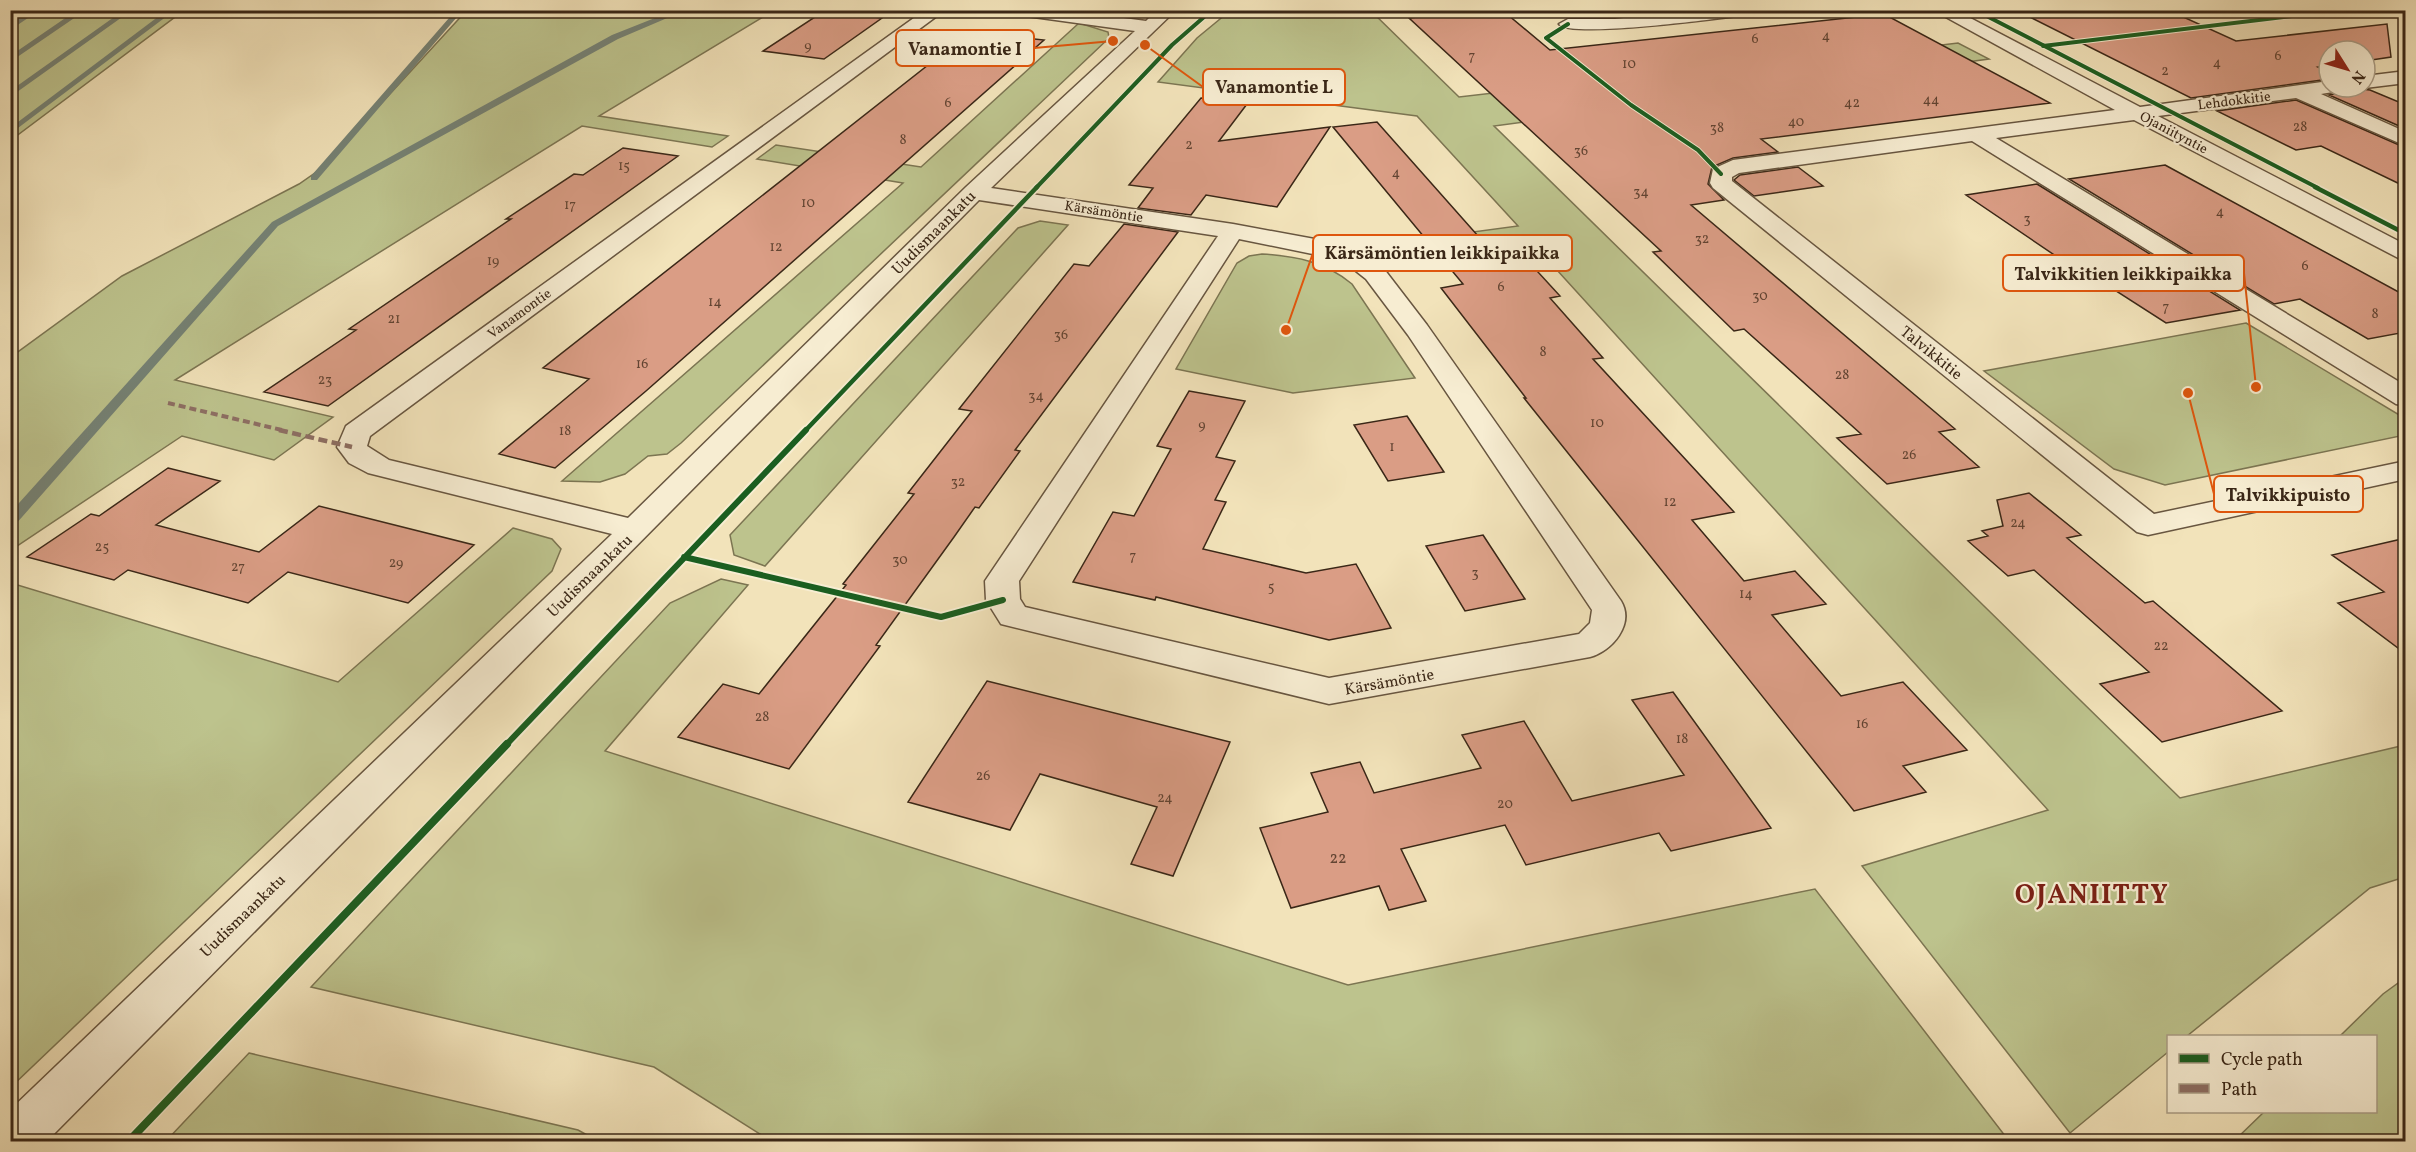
<svg xmlns="http://www.w3.org/2000/svg" width="2416" height="1152" font-family="Vollkorn,serif">
<style>
.green{fill:#bdc38d;stroke:#7c7552;stroke-width:1.5}
.lines{fill:none;stroke-linecap:round;stroke-linejoin:round}
.stream{fill:#758275;fill-rule:evenodd}
.building{fill:#da9d85;stroke:#3a2717;stroke-width:1.5}
.minor-casing{stroke:#685640;stroke-width:3}
.minor{fill:#f7edd2;fill-rule:evenodd}
.quiet-far1{stroke:#8d6e63;stroke-width:4;stroke-dasharray:7 4;stroke-linecap:butt}
.quiet{stroke:#8d6e63;stroke-width:4.5;stroke-dasharray:9 4.5;stroke-linecap:butt}
.cycleway-far3-casing{stroke:#f7edd2;stroke-width:6}
.cycleway-far2-casing{stroke:#f7edd2;stroke-width:8}
.cycleway-far1-casing{stroke:#f7edd2;stroke-width:10}
.cycleway-casing{stroke:#f7edd2;stroke-width:11}
.cycleway-far3{stroke:#1b5e20;stroke-width:4}
.cycleway-far2{stroke:#1b5e20;stroke-width:4.5}
.cycleway-far1{stroke:#1b5e20;stroke-width:6}
.cycleway{stroke:#1b5e20;stroke-width:8}
.labels{text-anchor:middle;stroke-width:4.5;stroke-linejoin:round;paint-order:stroke}
.number-label{font-size:14px;fill:#624432}
.far-street-label{font-size:14px;fill:#3a2717;stroke:#f7edd2}
.street-label{font-size:16px;fill:#3a2717;stroke:#f7edd2}
.near-number-label{font-size:16px;fill:#624432}
.near-district-label{font-size:27px;font-weight:bold;letter-spacing:1.5px;fill:#7a1f14;stroke:#f7edd2}
.leader{fill:none;stroke:#df560d;stroke-width:2}
.callout-dot{fill:#df560d;stroke:#f7edd2;stroke-width:2}
.callout{fill:#f7edd2;stroke:#df560d;stroke-width:2}
.callout-label{font-size:18px;text-anchor:middle;font-weight:bold;fill:#3a2717}
</style>
<rect width="100%" height="100%" fill="#f2e3ba"/>
<filter id="stains"><feTurbulence type="fractalNoise" baseFrequency=".00333" numOctaves="4"/><feColorMatrix values="0 0 0 0 .2 0 0 0 0 .09 0 0 0 0 .02 0 0 0 .5 -.17"/></filter>
<radialGradient id="worn" r=".72"><stop offset=".6" stop-color="#630" stop-opacity="0"/><stop offset="1" stop-color="#630" stop-opacity=".3"/></radialGradient>
<path class="green" d="M11,10H183V11L11,140Z
M467,10L773,11L599,116L728,136L712,147L582,126L175,380L333,417L274,460L182,436L11,550V357L122,276L299,184L322,168Z
M1231,10L1371,11L1459,97L1590,82L1618,84L1958,43L1989,59L1494,126L2180,798L2405,745V877L2370,888L2187,1036H2168V1052L2070,1133L1862,866L2048,810L1526,236L1390,255L1383,244L1518,226L1417,116L1158,82L1197,38Z
M1079,23L1108,32L1109,38L681,443L667,454L648,456L625,474L600,482L562,481L903,183L757,159L776,145L921,167Z
M1040,221L1068,225L765,566L734,555L730,535L1018,228Z
M1262,254C1296,256 1326,262 1352,284L1415,378L1293,393L1176,369L1237,263L1249,256Z
M2246,323L2401,416L2405,435L2165,485L2114,469L1984,371Z
M513,528L552,539L561,549L552,571L11,1087V583L338,682Z
M721,579L748,585L605,751L1348,985L1815,889L2009,1141H771L654,1067L311,987L670,603Z
M2405,978V1141H2234L2264,1112H2376V1036H2340L2383,994Z
M249,1053L578,1130L598,1141H166Z"/>
<g class="lines">
<path class="stream" d="M31,10H40L10,30V24Z
M77,10H86L10,62V56Z
M124,10H132L10,97V91Z
M167,10H175L10,134V128Z
M456,10H463L317,180H311V176Z
M675,10H686L618,39L278,226L15,525L10,526V513L272,222L612,35Z"/>
</g>
<path class="building" d="M1481,10H1502L1550,50L1884,14L2050,103L1761,139L1778,152L1733,158L1712,167L1708,184L1724,200L1691,205L1955,429L1939,432L1979,467L1887,484L1837,438L1861,434L1744,329L1734,331L1653,252L1661,251L1409,18Z
M2016,10H2168L2236,41L2387,24L2391,57L2365,61V51H2329V65L2318,67L2329,72V79L2191,98Z
M824,11L882,18L824,59L763,51Z
M970,32L1044,40L646,391L555,468L499,454L589,379L543,368Z
M2344,87L2370,90L2406,105V129L2329,95L2339,93Z
M1201,98L1247,104L1219,141L1330,127L1277,207L1206,195L1191,215L1138,208L1153,188L1129,185Z
M2296,100L2406,148V187L2321,146L2296,150L2217,111Z
M1377,122L1502,263L1527,260L1560,296L1550,298L1603,358L1593,359L1734,512L1692,520L1744,581L1795,571L1826,604L1772,615L1841,696L1903,682L1967,750L1903,766L1926,792L1854,811L1524,398H1526L1441,288L1463,284L1333,127Z
M623,148L678,156L328,406L264,392L356,330L349,329L511,219H506L574,174L583,175Z
M2165,165L2406,296V332L2368,339L2300,299L2274,304L2069,179Z
M1798,167L1823,186L1754,196L1734,180L1740,175Z
M2037,184L2240,310L2166,323L2107,285L2100,286L1966,195Z
M1124,224L1178,232L1015,450L1020,451L979,508L975,507L954,537L876,645L880,646L789,769L678,737L723,684L759,694L846,585L843,584L914,494L908,493L972,411L959,409L1074,264L1089,266Z
M1189,391L1245,401L1216,457L1235,461L1215,500L1226,502L1203,549L1306,573L1356,564L1391,628L1329,640L1156,597L1155,600L1073,582L1113,512L1134,516L1171,449L1157,446Z
M1407,416L1444,472L1388,481L1354,425Z
M168,468L220,481L156,525L259,552L319,506L474,545L408,603L288,572L248,603L128,570L114,580L27,557L91,514L99,516Z
M2029,493L2081,535L2067,538L2145,603L2153,601L2282,711L2162,742L2100,684L2149,672L2034,570L2008,576L1968,541L1988,536L1982,531L2003,526L1997,500Z
M1483,535L1525,599L1465,611L1426,546Z
M2406,538V654L2338,603L2384,592L2332,555Z
M987,681L1230,742L1173,876L1131,864L1157,807L1040,774L1010,830L908,802Z
M1673,692L1771,828L1671,851L1659,833L1526,865L1505,825L1401,849L1426,901L1389,910L1379,886L1291,908L1260,828L1328,812L1311,773L1360,762L1374,793L1481,768L1462,735L1524,721L1572,801L1684,775L1632,700Z"/>
<g class="lines">
<defs>
<path id="minor" d="M925,10H945L370,436L367,446L389,460L628,518L966,187L1135,31L1019,15L1011,10H1063L1146,21L1157,10H1176L991,188L1233,224L1331,242L1360,250L1384,269L1427,325L1621,601C1635,624 1612,651 1590,657L1329,704L1001,624L986,600L985,581L1218,236L979,200L46,1142H10V1110L612,534L368,473L349,463L337,447L346,426ZM1239,239L1342,260L1366,279L1408,335L1592,610L1590,623L1579,634L1329,678L1025,607L1020,599L1019,581Z
M1692,10H1754L1746,15C1721,18 1570,39 1559,24L1568,19H1615Z
M1933,10H1955L2140,107L2329,81V87H2342L2339,91L2321,94L2406,132V146L2296,98L2158,116L2406,245V262L2134,120L1996,138L2406,386V406L2396,404L1972,141L1739,173L1732,177V181L2154,514L2406,461V479L2148,535L2137,532L1713,188L1710,183L1713,169L1733,160L2115,110Z
M2406,71V83L2365,88L2362,87H2365V76Z"/>
</defs>
<use href="#minor" class="minor-casing"/>
<use href="#minor" class="minor"/>
<path class="quiet-far1" d="M168,403L286,431"/>
<path class="quiet" d="M279,430L352,447"/>
<defs>
<path id="cycleway-far3" d="M1975,10L2318,188
M1568,24L1546,38L1631,105L1698,150L1721,174
M2043,46L2341,10
M1036,188L1172,45L1212,10"/>
<path id="cycleway-far2" d="M2315,187L2406,234
M805,431L1037,187"/>
<path id="cycleway-far1" d="M684,557L941,617L1003,600
M505,746L806,430"/>
<path id="cycleway" d="M128,1142L507,744"/>
</defs>
<use href="#cycleway-far3" class="cycleway-far3-casing"/>
<use href="#cycleway-far2" class="cycleway-far2-casing"/>
<use href="#cycleway-far1" class="cycleway-far1-casing"/>
<use href="#cycleway" class="cycleway-casing"/>
<use href="#cycleway-far3" class="cycleway-far3"/>
<use href="#cycleway-far2" class="cycleway-far2"/>
<use href="#cycleway-far1" class="cycleway-far1"/>
<use href="#cycleway" class="cycleway"/>
</g>
<g class="labels">
<g class="number-label">
<text x="1826" y="40">4</text>
<text x="1755" y="43">6</text>
<text x="808" y="50">9</text>
<text x="1472" y="60">7</text>
<text x="2278" y="60">6</text>
<text x="2217" y="67">4</text>
<text x="1629" y="68">10</text>
<text x="2165" y="75">2</text>
<text x="1931" y="104">44</text>
<text x="948" y="107">6</text>
<text x="1852" y="107">42</text>
<text x="1796" y="126">40</text>
<text x="2300" y="131">28</text>
<text x="1717" y="132">38</text>
<text x="903" y="144">8</text>
<text x="1189" y="149">2</text>
<text x="1581" y="155">36</text>
<text x="624" y="170">15</text>
<text x="1396" y="177">4</text>
<text x="1641" y="196">34</text>
<text x="808" y="207">10</text>
<text x="570" y="209">17</text>
<text x="2220" y="216">4</text>
<text x="2027" y="223">3</text>
<text x="1702" y="243">32</text>
<text x="776" y="251">12</text>
<text x="493" y="265">19</text>
<text x="2305" y="270">6</text>
<text x="1501" y="291">6</text>
<text x="1760" y="300">30</text>
<text x="715" y="306">14</text>
<text x="2166" y="311">7</text>
<text x="2375" y="318">8</text>
<text x="394" y="323">21</text>
<text x="1061" y="339">36</text>
<text x="1543" y="356">8</text>
<text x="642" y="368">16</text>
<text x="1842" y="379">28</text>
<text x="325" y="384">23</text>
<text x="1036" y="400">34</text>
<text x="1597" y="427">10</text>
<text x="1202" y="429">9</text>
<text x="565" y="435">18</text>
<text x="1392" y="451">1</text>
<text x="1909" y="459">26</text>
<text x="958" y="486">32</text>
<text x="1670" y="506">12</text>
<text x="2018" y="527">24</text>
<text x="102" y="551">25</text>
<text x="1133" y="560">7</text>
<text x="900" y="564">30</text>
<text x="396" y="567">29</text>
<text x="238" y="571">27</text>
<text x="1475" y="577">3</text>
<text x="1271" y="591">5</text>
<text x="1746" y="598">14</text>
<text x="2161" y="650">22</text>
<text x="762" y="721">28</text>
<text x="1862" y="728">16</text>
<text x="1682" y="743">18</text>
<text x="983" y="780">26</text>
<text x="1165" y="802">24</text>
<text x="1505" y="808">20</text>
</g>
<g class="far-street-label">
<text transform="translate(2234 100) rotate(-7)" y="5">Lehdokkitie</text>
<text transform="translate(2174 132) rotate(28)" y="5">Ojaniityntie</text>
<text transform="translate(1104 211) rotate(9)" y="5">Kärsämöntie</text>
<text transform="translate(519 313) rotate(-36)" y="5">Vanamontie</text>
</g>
<g class="street-label">
<text transform="translate(933 232) rotate(-45)" y="6">Uudismaankatu</text>
<text transform="translate(1932 352) rotate(39)" y="6">Talvikkitie</text>
<text transform="translate(589 575) rotate(-44)" y="6">Uudismaankatu</text>
<text transform="translate(1389 681) rotate(-10)" y="6">Kärsämöntie</text>
<text transform="translate(242 915) rotate(-44)" y="6">Uudismaankatu</text>
</g>
<g class="near-number-label">
<text x="1338" y="863">22</text>
</g>
<g class="near-district-label">
<text x="2092" y="903">OJANIITTY</text>
</g>
</g>
<path class="leader" d="M1113 41L1034 48M1145 45L1203 87M1286 330L1313 253M2256 387L2244 273M2188 393L2214 494"/>
<g class="callout-dot">
<circle cx="1113" cy="41" r="6"/>
<circle cx="1145" cy="45" r="6"/>
<circle cx="1286" cy="330" r="6"/>
<circle cx="2256" cy="387" r="6"/>
<circle cx="2188" cy="393" r="6"/>
</g>
<g class="callout">
<rect x="896" y="30" width="138" height="36" rx="6"/>
<rect x="1203" y="69" width="142" height="36" rx="6"/>
<rect x="1313" y="235" width="259" height="36" rx="6"/>
<rect x="2003" y="255" width="241" height="36" rx="6"/>
<rect x="2214" y="476" width="149" height="36" rx="6"/>
</g>
<g class="callout-label">
<text x="965" y="55">Vanamontie I</text>
<text x="1274" y="93">Vanamontie L</text>
<text x="1442" y="259">Kärsämöntien leikkipaikka</text>
<text x="2123" y="280">Talvikkitien leikkipaikka</text>
<text x="2288" y="501">Talvikkipuisto</text>
</g>
<rect width="2416" height="1152" fill="none" stroke="#f2e3ba" stroke-width="36"/>
<rect x="12" y="12" width="2392" height="1128" fill="none" stroke="#3a2717" stroke-width="3"/>
<rect x="18" y="18" width="2380" height="1116" fill="none" stroke="#3a2717" stroke-width="1.5"/>
<rect x="2167" y="1035" width="210" height="78" fill="#f7edd2" stroke="#ab9e87" stroke-width="1.5"/>
<rect x="2179" y="1054" width="30" height="9" fill="#1b5e20" stroke="#ab9e87" stroke-width="1.5"/>
<text x="2221" y="1065" font-size="18" fill="#3a2717">Cycle path</text>
<rect x="2179" y="1084" width="30" height="9" fill="#8d6e63" stroke="#ab9e87" stroke-width="1.5"/>
<text x="2221" y="1095" font-size="18" fill="#3a2717">Path</text>
<g transform="translate(2347 69) rotate(127)"><circle r="28" fill="#f7edd2" stroke="#ab9e87" stroke-width="1.5"/>
<path d="M0-4.5L10 22L0 15L-10 22Z" fill="#8f2418"/>
<text y="-9" font-size="16" font-weight="bold" text-anchor="middle" fill="#3a2717">N</text>
</g>
<rect width="100%" height="100%" filter="url(#stains)"/>
<rect width="100%" height="100%" fill="url(#worn)"/>
</svg>
